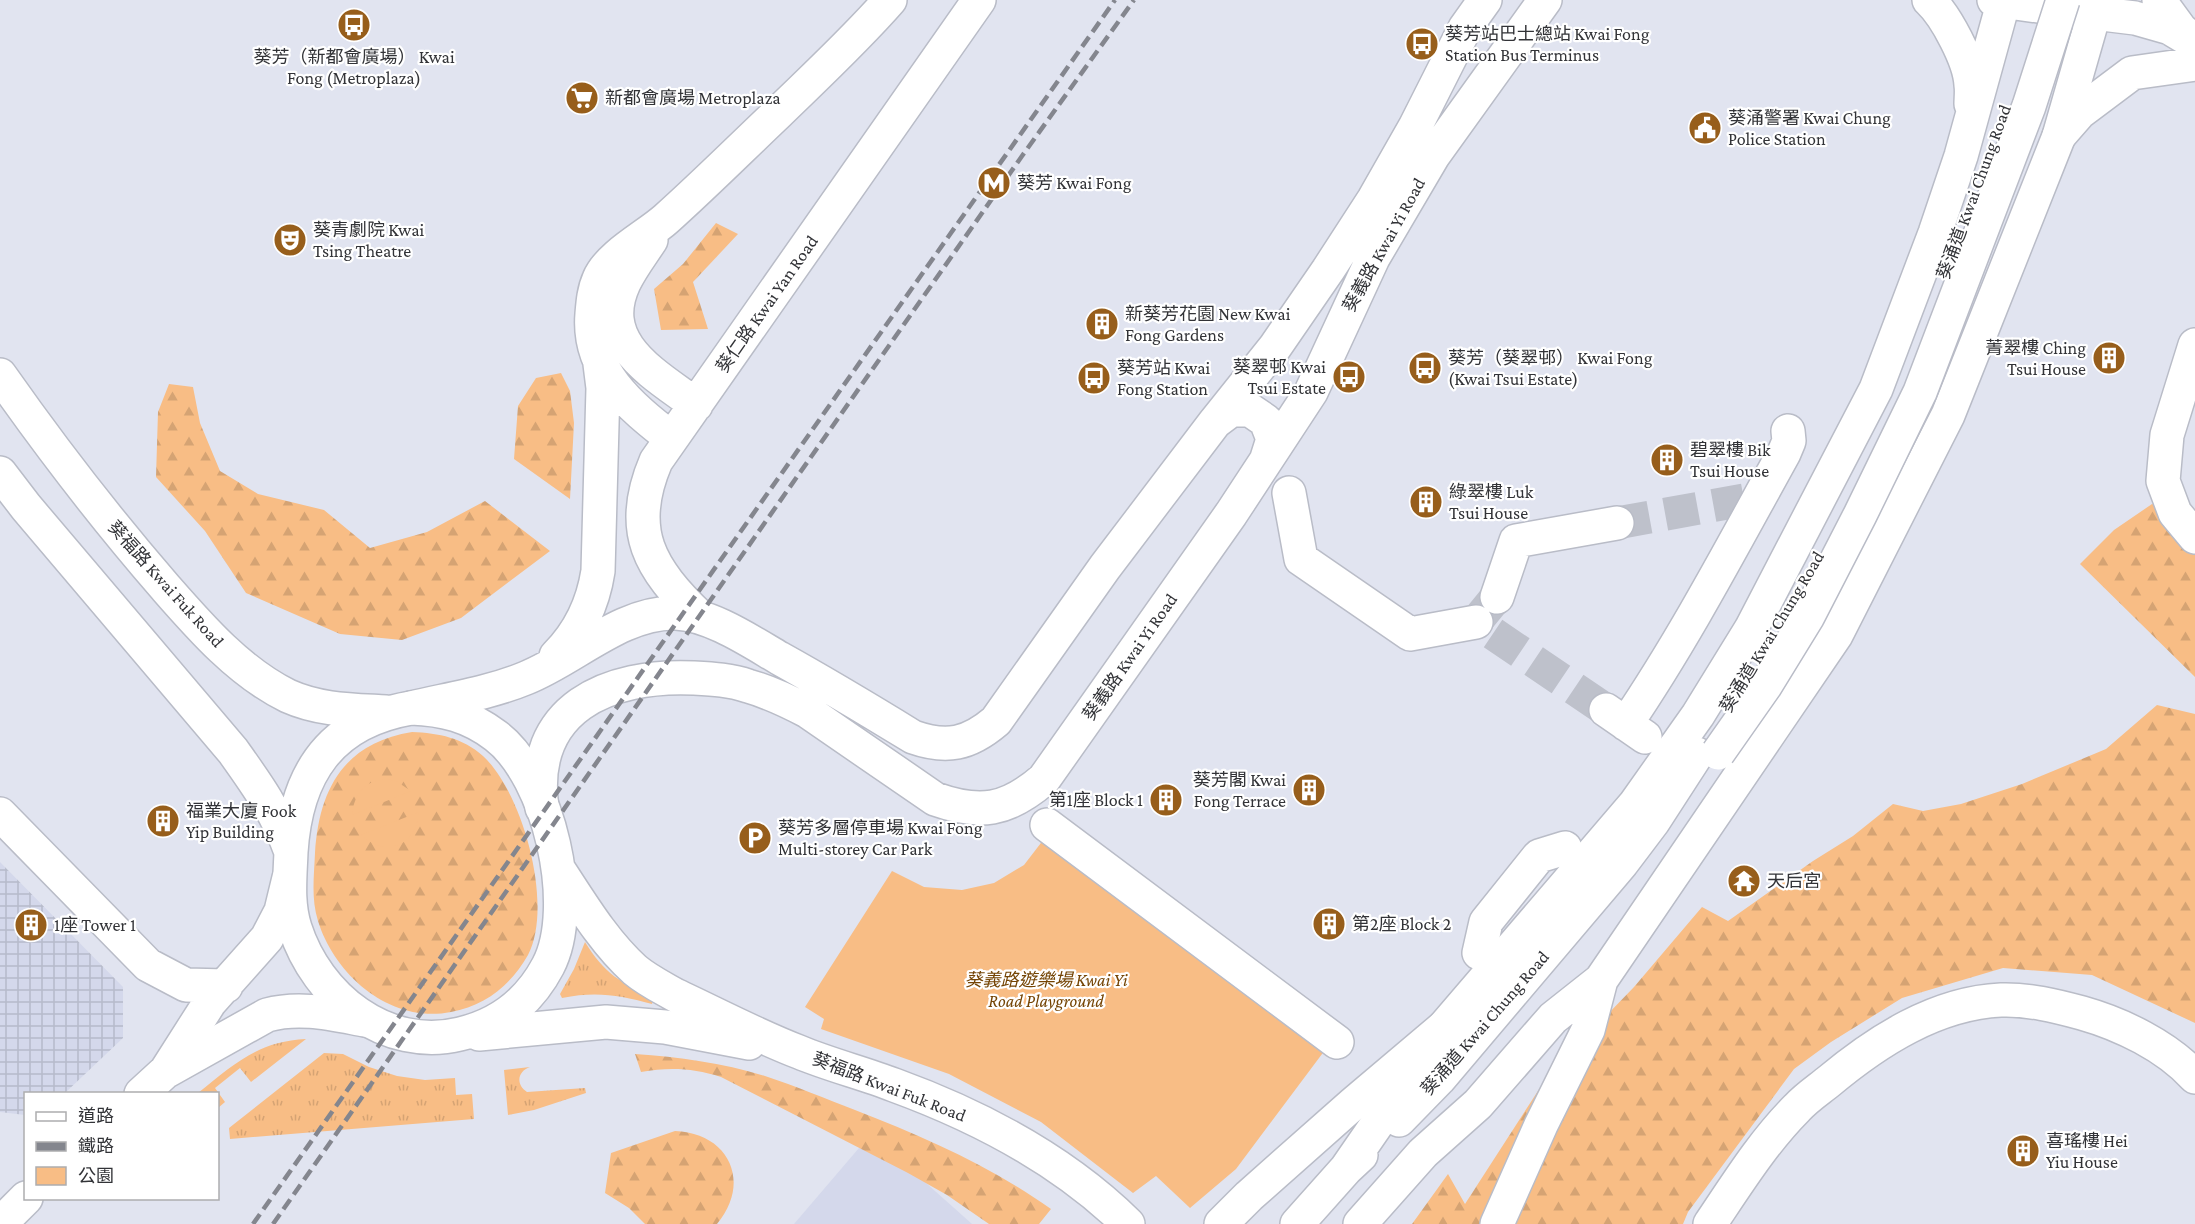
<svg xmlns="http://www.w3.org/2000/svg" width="2195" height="1224" font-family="'Crimson Pro','Noto Sans TC',serif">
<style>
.built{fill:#d4d8eb}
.industrial{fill:url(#industrial-grid)}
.grass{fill:url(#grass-tufts)}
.forest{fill:url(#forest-firs)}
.park{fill:#f8bd85}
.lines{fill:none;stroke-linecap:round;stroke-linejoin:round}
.minor-tunnel{stroke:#bec1cb;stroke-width:33;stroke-dasharray:33 16;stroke-linecap:butt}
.minor-casing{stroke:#b9bcc7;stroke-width:36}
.major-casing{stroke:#b9bcc7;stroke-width:36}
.highway-casing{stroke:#b9bcc7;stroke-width:36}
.minor{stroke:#fff;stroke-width:33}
.major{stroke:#fff;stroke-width:33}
.highway{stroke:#fff;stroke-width:33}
.rail{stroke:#84868e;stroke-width:4.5;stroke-dasharray:12 6;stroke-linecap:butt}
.major-bridge-casing{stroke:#b9bcc7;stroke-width:36;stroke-linecap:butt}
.major-bridge{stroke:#fff;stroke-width:33}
.labels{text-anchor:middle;stroke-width:4.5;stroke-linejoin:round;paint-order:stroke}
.poi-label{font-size:18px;fill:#323337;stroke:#fff;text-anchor:start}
.street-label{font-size:18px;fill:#323337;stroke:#fff}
.park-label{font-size:18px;font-style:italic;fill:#744404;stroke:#fff}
</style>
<defs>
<pattern id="industrial-grid" width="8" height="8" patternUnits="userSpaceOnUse" patternTransform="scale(1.5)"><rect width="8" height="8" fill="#d4d8eb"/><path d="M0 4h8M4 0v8" fill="none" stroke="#b6baca"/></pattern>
<pattern id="grass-tufts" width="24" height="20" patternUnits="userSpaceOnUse" patternTransform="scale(1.5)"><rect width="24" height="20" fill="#f8bd85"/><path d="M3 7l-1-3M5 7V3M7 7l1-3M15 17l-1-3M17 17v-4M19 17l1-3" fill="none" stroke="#d5a373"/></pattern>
<pattern id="forest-firs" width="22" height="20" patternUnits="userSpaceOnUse" patternTransform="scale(1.5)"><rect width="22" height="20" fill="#f8bd85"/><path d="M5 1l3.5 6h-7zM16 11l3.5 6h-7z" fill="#d5a373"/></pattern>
</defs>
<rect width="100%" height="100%" fill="#e1e4f0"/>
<path class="built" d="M871,1134L972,1224H794Z"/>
<path class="industrial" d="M0,862L123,987V1038L65,1093L26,1094L25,1115L0,1112Z"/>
<path class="grass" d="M585,942C604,973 621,984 654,996L652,1004C619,995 596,991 562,998L560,994L574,969Z
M306,1039L251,1082L240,1068L215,1088L225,1102L218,1108V1094L198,1093C233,1065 258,1041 306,1039Z
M324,1053L343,1054L369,1067L397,1076L425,1080L455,1078L456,1095L472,1094L474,1119L230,1139L229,1128Z
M530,1067C518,1071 515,1084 527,1092L585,1088L586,1093L534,1110L508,1115L504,1070Z"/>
<path class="forest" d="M716,223L738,234L693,282L708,329L661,330L654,289L683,264Z
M561,373L570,391L574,423L570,499L514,459L518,406L536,378Z
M169,384L193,387L200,423L220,471L258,494L324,510L370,548L427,532L485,501L550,551L461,618L402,640L340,634L246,593L205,531L156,477L158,412Z
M2152,504L2195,521V677L2080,564L2114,530Z
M2157,705L2195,714V1023L2092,975L2003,968L1902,998L1831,1042L1794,1069L1688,1212L1683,1224H1412L1448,1174L1465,1204L1547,1077L1634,987L1702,907L1728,921L1813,861L1853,836L1893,804L1923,811L1961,804L2022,784L2106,749Z
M412,732C439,733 463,738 483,756C523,793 554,905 528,955C511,985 485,1006 451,1012C391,1024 335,976 318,921C311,898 314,877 315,853C319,789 344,743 412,732Z
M635,1054C679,1057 723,1063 765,1076C796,1086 826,1099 855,1110C925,1137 990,1166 1051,1209L1039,1224H989L947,1195L908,1173L721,1077C693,1068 669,1067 641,1072Z
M675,1131C729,1133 752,1182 717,1224H645L629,1208L605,1193L611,1153Z"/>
<path class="park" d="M387,779L396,781L411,791L352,815C354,794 365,780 387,779Z
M419,812C416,846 386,858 361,835Z
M1044,839L1325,1050L1236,1169L1190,1208L1156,1176L1133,1193L1041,1122L949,1074L821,1029L824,1019L805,1007L892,871L924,887L962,890L994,883L1024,865Z"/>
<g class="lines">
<path class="minor-tunnel" d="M1617,523L1744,500
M1494,600L1476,622L1606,710"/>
<defs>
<path id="minor" d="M2094,13L2135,18L2170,28L2195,43
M2059,136L2080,112L2132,73L2195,64
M651,240C642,254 631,268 624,283C596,344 655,374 696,405
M2195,345L2167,435L2163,481L2175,513L2195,537
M1215,422L1231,410H1250L1266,421L1273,439L1267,458
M671,438C630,406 587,371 592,314C593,302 594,290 599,279C609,255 647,236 666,219C704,185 741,148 778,113C816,76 855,40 890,0
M1289,493L1301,559L1410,634L1476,622
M1497,597L1516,541L1617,523
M700,617C650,569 626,531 656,461L979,0
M556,656C580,632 593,604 598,571L603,388L600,364
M411,708C449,699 490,693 526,678C574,659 621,612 675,613C710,614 750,641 779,658C824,683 869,710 913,737C947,749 969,744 996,721L1105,567L1215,422L1275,347L1328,270L1374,199L1415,127L1465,28L1485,0
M1606,710L1645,737
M1626,724C1685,637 1733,545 1784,453L1789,441L1788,431
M542,808C528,708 608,674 694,678C713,679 731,680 748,686C769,692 788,701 807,711L935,799C980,815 1007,811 1044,779L1231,514L1311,392L1373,258L1433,156L1545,0
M0,814L148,965L186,985L226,986
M1047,825L1337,1042
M1479,953L1486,922L1539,856L1565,848
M166,1071L210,1002L267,938L281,911L289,878
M141,1094L165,1072L267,1015C300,1006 332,1014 365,1020
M0,1224L26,1198
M1710,1224C1737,1184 1763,1142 1797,1108C1806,1098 1818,1090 1828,1082C1877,1041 1936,1003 2001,1000C2028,999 2056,1006 2082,1013C2121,1024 2167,1046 2195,1077"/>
<path id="major" d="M1929,0C1946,16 1970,61 1971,85C1972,91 1971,98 1971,104
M1994,0L2089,13
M2159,0L2181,30L2195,41
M0,375C52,449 106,519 165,587C200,627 239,672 288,696C319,710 352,710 386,712
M0,473L26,507L233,751C258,786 276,811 291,852
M411,708C443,709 470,716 496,736C549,776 579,907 548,966C529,1002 499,1025 460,1034C386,1052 317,997 295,928C287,903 290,878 291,852C296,774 330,722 411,708Z
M559,870C582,905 604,942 635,970C647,980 661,987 675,995C716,1014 757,1036 799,1052C830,1065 863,1073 894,1085C979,1116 1063,1160 1128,1224
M479,1034L606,1022L665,1027L749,1043
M1399,1120L1439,1079L1622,863L1653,822L1697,754
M1346,1169L1444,1027L1635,804L1698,715L1751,629L1876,389L1935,233L1961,156L2004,0
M1297,1224L1346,1169L1361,1155
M1360,1224L1423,1153L1478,1104L1553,1018L1601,980L1836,635L1948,415L2059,136L2098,0
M1497,1224L1541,1125L1588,1030L1601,980"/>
<path id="highway" d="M1221,1224L1249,1196L1354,1103L1444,1027"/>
</defs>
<use href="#minor" class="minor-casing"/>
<use href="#major" class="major-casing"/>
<use href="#highway" class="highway-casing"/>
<use href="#minor" class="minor"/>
<use href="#major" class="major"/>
<use href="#highway" class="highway"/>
<path class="rail" d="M253,1224L1115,0
M273,1224L1022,156L1134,0"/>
<defs>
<path id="major-bridge" d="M1718,753L1765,686L1808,616L1860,515L1920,392L2029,106L2063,0"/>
</defs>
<use href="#major-bridge" class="major-bridge-casing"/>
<use href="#major-bridge" class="major-bridge"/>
</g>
<defs>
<symbol id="bus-disc" viewBox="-11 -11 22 22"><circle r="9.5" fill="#975e1b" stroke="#fff"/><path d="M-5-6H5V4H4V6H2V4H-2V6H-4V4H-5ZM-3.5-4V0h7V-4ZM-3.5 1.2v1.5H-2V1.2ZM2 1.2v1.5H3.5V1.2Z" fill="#fff"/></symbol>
<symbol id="supermarket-disc" viewBox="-11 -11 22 22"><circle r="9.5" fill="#975e1b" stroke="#fff"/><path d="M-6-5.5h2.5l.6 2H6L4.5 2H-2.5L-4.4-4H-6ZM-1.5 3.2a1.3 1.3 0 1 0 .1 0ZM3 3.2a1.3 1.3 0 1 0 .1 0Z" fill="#fff"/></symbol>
<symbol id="civic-disc" viewBox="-11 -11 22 22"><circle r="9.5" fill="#975e1b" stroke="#fff"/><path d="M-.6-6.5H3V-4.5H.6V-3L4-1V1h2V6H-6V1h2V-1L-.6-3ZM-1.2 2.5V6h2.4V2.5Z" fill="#fff"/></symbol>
<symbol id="metro-disc" viewBox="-11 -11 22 22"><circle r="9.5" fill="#975e1b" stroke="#fff"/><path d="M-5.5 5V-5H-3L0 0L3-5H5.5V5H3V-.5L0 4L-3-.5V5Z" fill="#fff"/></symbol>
<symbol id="theatre-disc" viewBox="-11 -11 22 22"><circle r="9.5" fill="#975e1b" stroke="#fff"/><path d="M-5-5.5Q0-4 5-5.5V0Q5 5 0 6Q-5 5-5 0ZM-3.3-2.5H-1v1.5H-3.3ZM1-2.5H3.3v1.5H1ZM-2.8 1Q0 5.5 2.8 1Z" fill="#fff"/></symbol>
<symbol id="building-disc" viewBox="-11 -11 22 22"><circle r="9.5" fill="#975e1b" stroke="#fff"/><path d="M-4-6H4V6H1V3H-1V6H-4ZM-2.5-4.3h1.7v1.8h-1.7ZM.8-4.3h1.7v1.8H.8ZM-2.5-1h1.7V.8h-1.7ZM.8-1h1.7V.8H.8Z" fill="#fff"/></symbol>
<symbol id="parking-disc" viewBox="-11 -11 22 22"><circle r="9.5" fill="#975e1b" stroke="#fff"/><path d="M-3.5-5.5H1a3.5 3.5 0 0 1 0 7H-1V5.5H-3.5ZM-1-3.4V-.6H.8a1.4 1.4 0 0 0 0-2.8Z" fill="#fff"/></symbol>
<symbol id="temple-disc" viewBox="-11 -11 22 22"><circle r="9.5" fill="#975e1b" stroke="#fff"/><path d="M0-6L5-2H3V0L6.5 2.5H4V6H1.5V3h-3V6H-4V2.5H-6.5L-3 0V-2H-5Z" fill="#fff"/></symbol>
</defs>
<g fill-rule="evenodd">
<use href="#bus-disc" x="335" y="6" width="38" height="38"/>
<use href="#bus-disc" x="1403" y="25" width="38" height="38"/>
<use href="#supermarket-disc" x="563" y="79" width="38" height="38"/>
<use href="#civic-disc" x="1686" y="109" width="38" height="38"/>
<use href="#metro-disc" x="975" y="164" width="38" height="38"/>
<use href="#theatre-disc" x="271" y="221" width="38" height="38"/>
<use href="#building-disc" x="1083" y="305" width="38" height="38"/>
<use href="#building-disc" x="2090" y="339" width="38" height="38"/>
<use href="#bus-disc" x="1406" y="349" width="38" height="38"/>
<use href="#bus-disc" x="1330" y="358" width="38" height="38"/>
<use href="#bus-disc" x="1075" y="359" width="38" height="38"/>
<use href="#building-disc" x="1648" y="441" width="38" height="38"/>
<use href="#building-disc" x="1407" y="483" width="38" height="38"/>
<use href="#building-disc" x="1290" y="771" width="38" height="38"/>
<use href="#building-disc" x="1147" y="781" width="38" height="38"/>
<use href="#building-disc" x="144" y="802" width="38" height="38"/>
<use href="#parking-disc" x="736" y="819" width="38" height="38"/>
<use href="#temple-disc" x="1725" y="862" width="38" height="38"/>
<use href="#building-disc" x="1310" y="905" width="38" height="38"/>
<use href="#building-disc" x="12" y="906" width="38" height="38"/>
<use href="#building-disc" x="2004" y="1132" width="38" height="38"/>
</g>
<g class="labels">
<g class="poi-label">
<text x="1445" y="40">葵芳站巴士總站 Kwai Fong<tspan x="1445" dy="21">Station Bus Terminus</tspan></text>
<text x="354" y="63" text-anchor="middle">葵芳（新都會廣場） Kwai<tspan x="354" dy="21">Fong (Metroplaza)</tspan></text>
<text x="605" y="104">新都會廣場 Metroplaza</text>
<text x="1728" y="124">葵涌警署 Kwai Chung<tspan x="1728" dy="21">Police Station</tspan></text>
<text x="1017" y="189">葵芳 Kwai Fong</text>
<text x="313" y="236">葵青劇院 Kwai<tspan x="313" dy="21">Tsing Theatre</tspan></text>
<text x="1125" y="320">新葵芳花園 New Kwai<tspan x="1125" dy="21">Fong Gardens</tspan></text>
<text x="2086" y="354" text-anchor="end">菁翠樓 Ching<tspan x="2086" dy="21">Tsui House</tspan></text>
<text x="1448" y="364">葵芳（葵翠邨） Kwai Fong<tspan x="1448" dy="21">(Kwai Tsui Estate)</tspan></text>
<text x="1326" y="373" text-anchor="end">葵翠邨 Kwai<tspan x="1326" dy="21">Tsui Estate</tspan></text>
<text x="1117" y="374">葵芳站 Kwai<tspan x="1117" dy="21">Fong Station</tspan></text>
<text x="1690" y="456">碧翠樓 Bik<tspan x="1690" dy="21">Tsui House</tspan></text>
<text x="1449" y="498">綠翠樓 Luk<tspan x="1449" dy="21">Tsui House</tspan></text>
<text x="1286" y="786" text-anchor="end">葵芳閣 Kwai<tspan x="1286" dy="21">Fong Terrace</tspan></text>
<text x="1143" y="806" text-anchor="end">第1座 Block 1</text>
<text x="186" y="817">福業大廈 Fook<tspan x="186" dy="21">Yip Building</tspan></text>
<text x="778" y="834">葵芳多層停車場 Kwai Fong<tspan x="778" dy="21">Multi-storey Car Park</tspan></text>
<text x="1767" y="887">天后宮</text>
<text x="1352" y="930">第2座 Block 2</text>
<text x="54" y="931">1座 Tower 1</text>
<text x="2046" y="1147">喜瑤樓 Hei<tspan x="2046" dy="21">Yiu House</tspan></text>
</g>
<g class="street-label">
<text transform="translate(1974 192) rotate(-70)" y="6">葵涌道 Kwai Chung Road</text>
<text transform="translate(1384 245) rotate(-61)" y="6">葵義路 Kwai Yi Road</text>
<text transform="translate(767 304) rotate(-55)" y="6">葵仁路 Kwai Yan Road</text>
<text transform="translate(166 584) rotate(48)" y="6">葵福路 Kwai Fuk Road</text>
<text transform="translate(1772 632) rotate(-59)" y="6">葵涌道 Kwai Chung Road</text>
<text transform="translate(1130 657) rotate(-55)" y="6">葵義路 Kwai Yi Road</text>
<text transform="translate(1485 1023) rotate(-49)" y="6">葵涌道 Kwai Chung Road</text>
<text transform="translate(889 1087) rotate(21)" y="6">葵福路 Kwai Fuk Road</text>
</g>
<g class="park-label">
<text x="1046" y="986">葵義路遊樂場 Kwai Yi<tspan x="1046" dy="21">Road Playground</tspan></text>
</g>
</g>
<rect x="24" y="1092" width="195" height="108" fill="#ffffff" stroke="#adadaf" stroke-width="1.5"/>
<rect x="36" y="1112" width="30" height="9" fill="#ffffff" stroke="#adadaf" stroke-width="1.5"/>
<text x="78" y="1122" font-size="18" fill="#323337">道路</text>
<rect x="36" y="1142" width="30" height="9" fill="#84868e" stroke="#adadaf" stroke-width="1.5"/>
<text x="78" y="1152" font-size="18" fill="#323337">鐵路</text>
<rect x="36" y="1167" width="30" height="18" fill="#f8bd85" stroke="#adadaf" stroke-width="1.5"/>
<text x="78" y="1182" font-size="18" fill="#323337">公園</text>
</svg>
